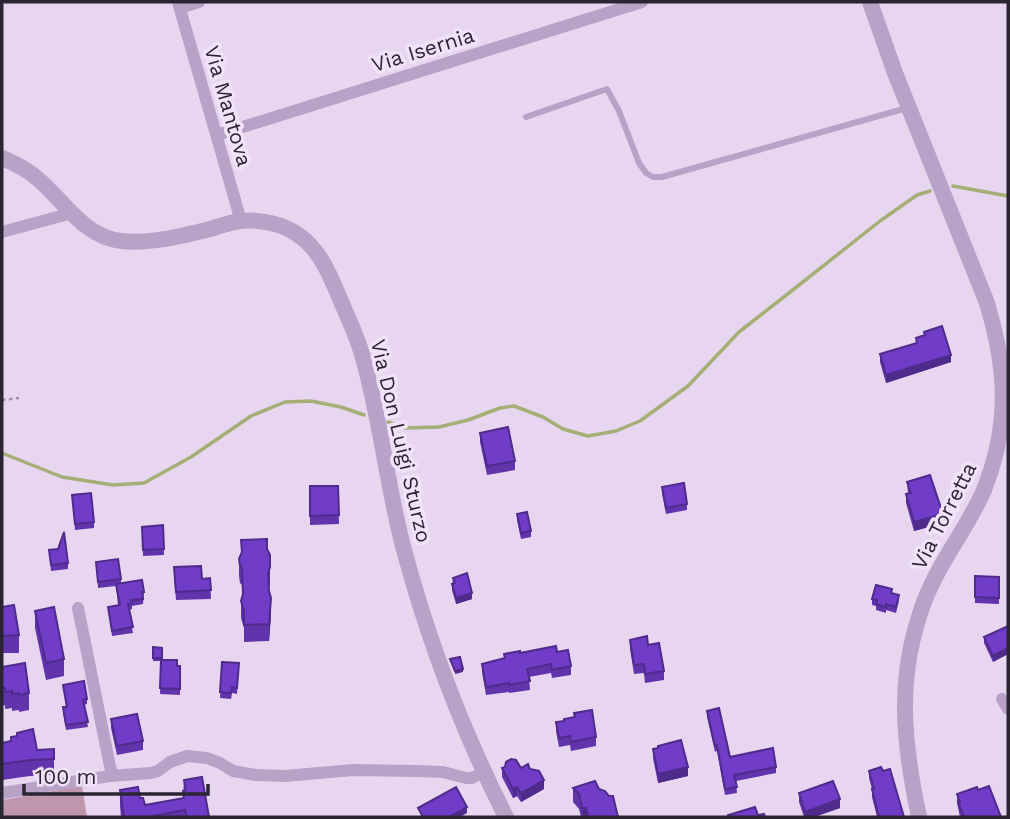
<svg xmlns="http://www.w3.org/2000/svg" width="1010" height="819" font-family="'Work Sans',sans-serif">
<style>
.green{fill:#bf96ac}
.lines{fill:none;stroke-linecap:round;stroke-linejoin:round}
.stream{stroke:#a4ae75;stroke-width:3.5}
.path{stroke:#a38cb4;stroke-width:2.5;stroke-dasharray:3.5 3.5;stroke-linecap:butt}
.service{stroke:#b9a2c8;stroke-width:6}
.minor{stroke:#b9a2c8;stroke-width:12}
.tertiary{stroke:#b9a2c8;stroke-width:16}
.wall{fill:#6134ac}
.shaded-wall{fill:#4f2b8c}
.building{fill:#713dc8;stroke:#4f2b8c;stroke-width:2}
.labels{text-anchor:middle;stroke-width:7;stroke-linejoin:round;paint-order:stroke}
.street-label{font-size:21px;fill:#2b2533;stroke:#f1e2f9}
</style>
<rect width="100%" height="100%" fill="#e8d6f1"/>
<path class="green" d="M82,786L87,817H2V800Z"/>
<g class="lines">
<path class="stream" d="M953,186L1008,196
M388,422L404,428L439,427L468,420L500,408L514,406L543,417L563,429L588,436L616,431L640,421L688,386L739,332L794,289L880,221L917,195L930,191
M2,453L62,477L113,485L144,483L191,457L251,416L285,402L311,401L341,407L364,415"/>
<path class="path" d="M2,400L19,398"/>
<path class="service" d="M526,117L607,89L619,111L639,163L646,173L653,177H662L907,108"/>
<path class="minor" d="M178,2L241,221
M180,8L199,2
M217,135L642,2
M2,232L72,213
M78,608L112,776
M1002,699L1008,709
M2,793L110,776L151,773L158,771L170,762L187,756L207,758L220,763L233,771L256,775L285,776L353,770L415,771L443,772L466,778H472L484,772"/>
<path class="tertiary" d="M870,2L895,73L987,303C1007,370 1010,424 984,490C967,529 939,562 924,602C896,677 903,741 919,817
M2,158C14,163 28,170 38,179C65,202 84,237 121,241C151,244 182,236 210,229C220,226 231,222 241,221C259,219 283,224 297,234C320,249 330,275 340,299C348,318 358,338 363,358C381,421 387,487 404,550C429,643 463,732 506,817"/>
</g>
<path class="wall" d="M924,332L951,362L886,383L880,362V354L916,344V338L924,335Z
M480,433L515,461V470L487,475L480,442Z
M907,482L943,523L914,531L906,503V494H908Z
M310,486H338L339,524L310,525Z
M662,487L687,504V510L666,514L662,493Z
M72,495L94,522V528L75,530Z
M517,514L531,531V537L521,539L517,520Z
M163,525L164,555L143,556L142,527Z
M49,550L68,563V569L51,571Z
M239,559L270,584L268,588L271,615L269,641L244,642V628L241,618V601L243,596L242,585L240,583L239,576Z
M96,562L121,579V583L144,592L143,604L132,606V609L129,610L133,633L112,636L108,607L118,605L116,586L98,588Z
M174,576L202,579L210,578L211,599L176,600Z
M975,576L999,577V604L975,603Z
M453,578L472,599L456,604L452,590Z
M892,593L899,601L896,613L886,610V613L876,610V606L872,605V599Z
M2,607L19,635V653H2Z
M35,611L64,659V676L46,680L35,628Z
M1008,626V654L993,662L984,643V637Z
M630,640L648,645L664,671V680L645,683L644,673L634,674L630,649Z
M153,647L162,658V660L177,666H180V695L160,694L161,661H153Z
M557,652L571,666V675L552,678L551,673L529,677L530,690L509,693V692L486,695L482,672V664L504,659V654Z
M222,662L239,663L237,694L232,693L231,699L220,698Z
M2,667L29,693V710L19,712V710L12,711V708L5,709V705L2,706Z
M63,685L87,699V704L84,705L88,727L66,730L63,712V707H66Z
M707,711L730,757L776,767V773L736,781L737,793L725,795L717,751L715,752L707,717Z
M111,719L143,741V750L117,755L111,728Z
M556,722L596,737V746L571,751L570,745L559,747L556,731Z
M2,743L37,750L54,749V775L30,776L2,780Z
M653,749L688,776L658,783L653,758Z
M502,768H521L544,789L521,802L517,796L513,798L502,777Z
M869,771L904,817H877L872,797V789L869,778Z
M184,780L209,817H121L120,806V790L145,805L183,798Z
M573,788L599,789L618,817H581L579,809L573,802Z
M978,790L1001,817H960L957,803V794Z
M799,793L840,808L814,817H804L799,802Z"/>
<path class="shaded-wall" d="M951,355V362L886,383V375Z
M943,514V523L914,531V522Z
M270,567V584L268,590V573Z
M472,593V599L456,604V598Z
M271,598V615L269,641V624Z
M1008,648V654L993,662V656Z
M463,669V672L455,674V671Z
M688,767V776L658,783V774Z
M544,780V789L521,802V793Z
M517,787V796L513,798V789Z
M840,799V808L814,817H805V812Z
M467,807V813L460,817H449Z
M582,808H586V817H582Z"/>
<path class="building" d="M942,326L951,355L886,375L880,354L917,343L916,338L925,335L924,332Z
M508,427L515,461L487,466L480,433Z
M930,475L943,514L914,522L906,494L911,493L907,482Z
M684,483L687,504L666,508L662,487Z
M310,486H338L339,515L310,516Z
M91,493L94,522L75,524L72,495Z
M527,512L531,531L521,533L517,514Z
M163,525L164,549L143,550L142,527Z
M64,532L68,563L51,565L49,550L58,549Z
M267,539V549L270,555V567L268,573L269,591L271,598L269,624L244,625V611L241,601L243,594L242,568L240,566L239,559L242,552L241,540Z
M118,559L121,579L98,582L96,562Z
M201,566L202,579L210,578L211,590L176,592L174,567Z
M467,573L472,593L456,598L452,584L455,583L453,578Z
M975,576L999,577V598L975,597Z
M142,580L144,592H142L143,599L131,600L132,603L128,604L133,627L112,631L108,607L120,605L116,584Z
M876,585L892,589L891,593L899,595L896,607L886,604V607L876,604L877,600L872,599Z
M14,605L19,635L2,636V607Z
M54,607L64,659L46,663L35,611Z
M1008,626V648L993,656L984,637Z
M647,636L648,645L659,643L664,671L645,674L644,664L634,665L630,640Z
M556,646L557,652L568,650L571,666L552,670L551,664L527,669L530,681L509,685V683L486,687L482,664L505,658L504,654L520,651V653Z
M153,647L162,648V658H153Z
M460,657L463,669L455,671L450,659Z
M161,660H177V666H180V689L160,688Z
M222,662L239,663L237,688L232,687L231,693L220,692Z
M25,663L29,693L19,695V693L12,694V691L5,692V688H2V667Z
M84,681L87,699L83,700L88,722L66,725L63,707H67L63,685Z
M719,708L730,757L773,748L776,767L734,775L737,787L725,789L717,745L715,746L707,711Z
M592,710L596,737L571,742L570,736L559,738L556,722L564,721V719L575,717L574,713Z
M137,714L143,741L117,746L111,719Z
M33,729L37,750L54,749V759L30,760L2,764V743L11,741V737L17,736V733Z
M681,740L688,767L658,774L653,749L658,748V746Z
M511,759L516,760L521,768L528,764L530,769L539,771L544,780L521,793L517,787L513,789L502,768L505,767L506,762Z
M881,767L883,771L890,769L904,817H879L872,789H874L869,771Z
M202,777L209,817H187L185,810L147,817H124L120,790L138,787L140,798H143L145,805L184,798L183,791L186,790L184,780Z
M595,781L599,789L605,791L609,796H613L618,817H588L586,808H582L579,794L573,788Z
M833,781L840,799L805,812L799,793Z
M989,786L1001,817H964L958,802H960L957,794L977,787L978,790Z
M456,787L467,807L449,817H423L418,808Z
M755,807L758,815L764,814L765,817H729L728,815Z"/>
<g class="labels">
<g class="street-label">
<text transform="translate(423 50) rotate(-17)" y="7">Via Isernia</text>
<text transform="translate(228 106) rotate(74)" y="7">Via Mantova</text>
<text transform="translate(401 441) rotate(77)" y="7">Via Don Luigi Sturzo</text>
<text transform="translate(944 516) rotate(-63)" y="7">Via Torretta</text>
</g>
</g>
<rect width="1010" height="819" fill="none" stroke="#2b2533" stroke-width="7"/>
<path d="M24 784v10h184v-10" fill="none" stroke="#2b2533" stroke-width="3.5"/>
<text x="35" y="784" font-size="21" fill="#2b2533" stroke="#f1e2f9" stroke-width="5" paint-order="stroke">100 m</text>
</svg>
